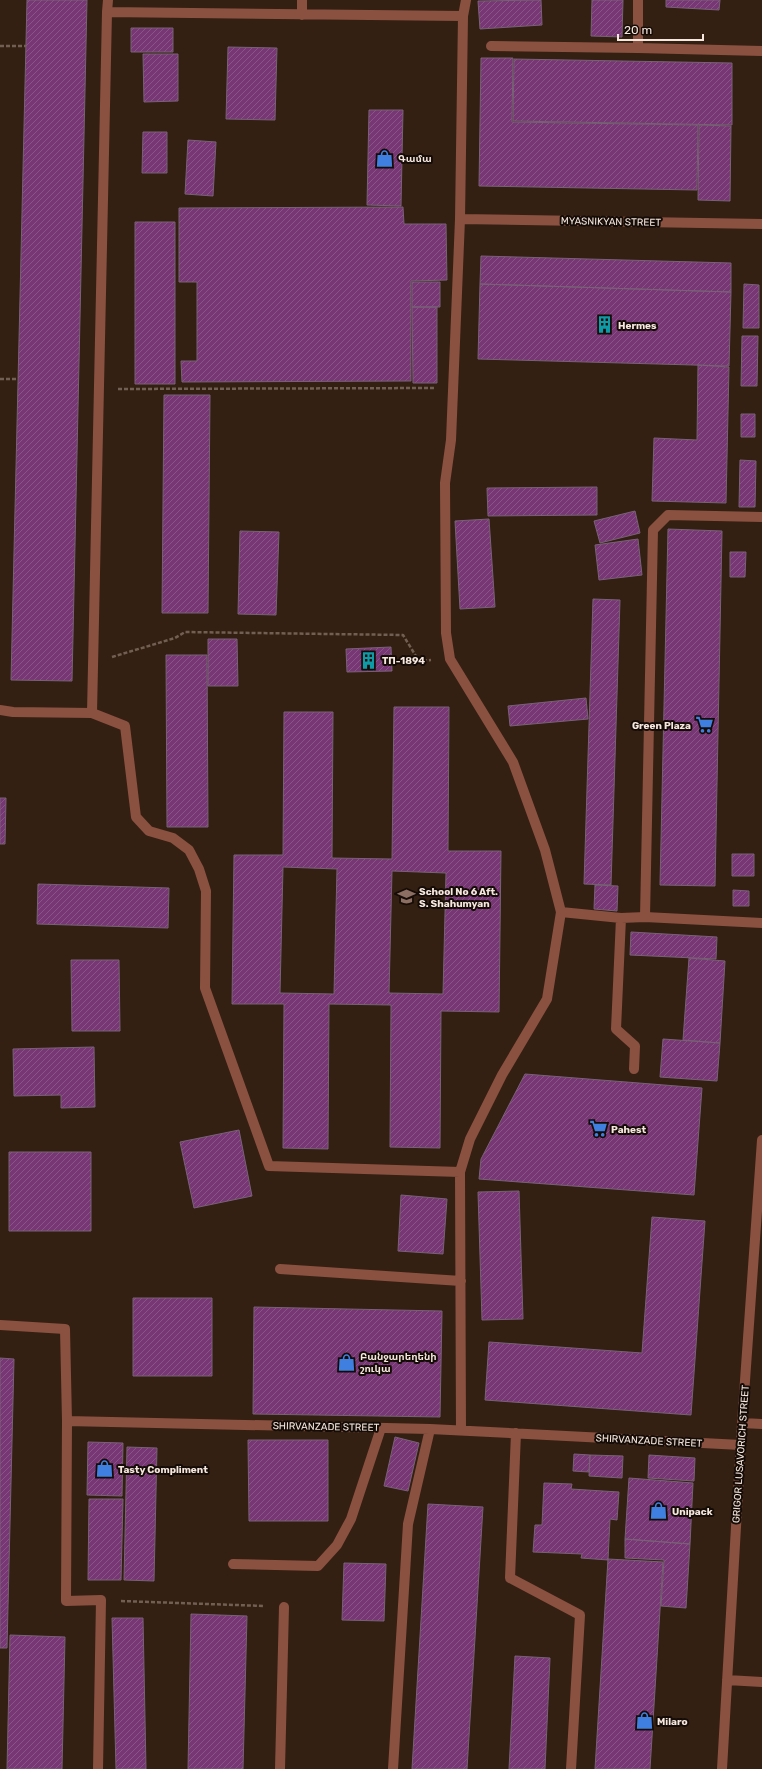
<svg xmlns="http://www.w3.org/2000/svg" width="762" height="1769" font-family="Rubik,'Noto Sans Armenian',sans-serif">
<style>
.building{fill:url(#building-hatch);stroke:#776276;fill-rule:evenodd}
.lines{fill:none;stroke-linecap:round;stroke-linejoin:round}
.path{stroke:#725f53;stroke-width:2.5;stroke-dasharray:4 2;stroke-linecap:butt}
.minor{stroke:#8a5140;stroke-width:10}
.labels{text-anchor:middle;stroke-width:4;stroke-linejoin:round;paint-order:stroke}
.poi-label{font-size:10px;font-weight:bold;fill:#f6e7df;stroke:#150c07;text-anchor:start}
.street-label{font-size:10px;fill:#f6e7df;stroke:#150c07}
</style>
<defs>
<pattern id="building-hatch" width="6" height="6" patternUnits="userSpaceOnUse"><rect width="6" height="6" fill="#773774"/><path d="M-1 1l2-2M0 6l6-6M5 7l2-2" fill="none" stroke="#8b5487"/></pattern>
</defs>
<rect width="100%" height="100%" fill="#342012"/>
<path class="building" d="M27,0H87L72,681L11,680Z
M541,0L542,25L480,29L478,1Z
M592,0H623L622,37L591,36Z
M666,0H720L719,10L666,7Z
M131,28H173V52H131Z
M228,47L277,48L275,120L226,119Z
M143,54H178V101L144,102Z
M481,58H513L512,122L698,125L697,190L479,186Z
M514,59L732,63V125L513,121Z
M369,110H403L401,206L367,205Z
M699,125L731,126L730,201L698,200Z
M143,132H167V173H142Z
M188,140L216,142L213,196L185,194Z
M403,207L404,224H446L447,280L411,281V381L182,382L181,361H197V282H179V208Z
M135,222H175V384H135Z
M481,256L731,263V292L480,284Z
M412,282H440V307H412Z
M480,284L731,292L729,366L478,359Z
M744,284L759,285V328H743Z
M412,307H437V383H413Z
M742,336H758L757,386H741Z
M698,365L729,367L726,503L652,501L654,438L697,440Z
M164,395H210L208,613H162Z
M741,414H755V437H741Z
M740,460L756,461L755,507H739Z
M597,487V515L488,516L487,488Z
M635,511L640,533L600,543L594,521Z
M489,519L495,607L460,609L455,521Z
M668,529L722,531L715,886L660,885Z
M240,531L279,532L276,615L238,614Z
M638,539L642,575L599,580L595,545Z
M730,552H746L745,577H730Z
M593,599L620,600L611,885L584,884Z
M208,639H237L238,686H208Z
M391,647L392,671L347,672L346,649Z
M166,655H207L208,827H167Z
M586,698L588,719L510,726L508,706Z
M394,707H449L448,851H501L499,1012L441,1011L440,1148L390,1147L391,1005L329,1004L328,1149L283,1148L284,1004H232L234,855H283L284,712H333L332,858L392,859ZM283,867L337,869L334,994L280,993ZM392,871L446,873L443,994L389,993Z
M0,798H6L5,844H0Z
M732,854H754V876H732Z
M38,884L169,888L168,928L37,924Z
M595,885L618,886L617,911L594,909Z
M733,890L749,891V906H733Z
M631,932L717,937L716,959L630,955Z
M689,958L725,961L720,1043L683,1040Z
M71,960H119L120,1031H72Z
M663,1039L720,1043L717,1081L660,1077Z
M94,1047L95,1107L61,1108V1095L14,1096L13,1049Z
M525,1074L702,1088L694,1195L479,1179L481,1159Z
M239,1130L252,1196L194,1208L180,1142Z
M9,1152H91V1231H9Z
M519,1191L523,1319L482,1320L478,1192Z
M401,1195L447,1199L443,1254L398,1251Z
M652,1217L705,1221L691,1415L485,1400L489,1342L642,1353Z
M133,1298H212V1376H133Z
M254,1307L442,1311L440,1417L253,1414Z
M0,1358L14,1359L7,1648H0Z
M395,1437L419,1443L408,1491L384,1486Z
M248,1440H328V1521H249Z
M88,1442L123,1443L122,1496L87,1495Z
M127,1447L157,1448L154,1581L124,1580Z
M574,1454L590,1455L589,1472L573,1471Z
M590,1455L623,1456L622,1478L589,1476Z
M649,1455L695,1458L694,1481L648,1478Z
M629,1478L693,1483L690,1544L625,1539Z
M544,1483L572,1484L571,1489L619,1492L617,1520L610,1519L608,1560L581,1558L582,1554L533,1552L535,1525H542Z
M89,1499H123L121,1580H88Z
M428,1504L483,1507L467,1769H412Z
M625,1539L690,1544L686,1608L661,1606L664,1560L625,1558Z
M608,1559L663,1562L650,1769H595Z
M344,1563L386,1564L384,1621L342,1620Z
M191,1614L247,1616L243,1769H188Z
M112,1618H143L146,1769H116Z
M10,1635L65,1637L62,1769H7Z
M515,1656L550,1658L545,1769H509Z"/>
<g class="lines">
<path class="path" d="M0,46H26
M0,379H18
M118,389L435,388
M112,657L175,638L185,632L403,635L419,661L431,660
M121,1601L264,1606"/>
<path class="minor" d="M302,0V15
M638,0V48L762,51
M107,12L108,0
M491,46L638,48
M460,219L762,224
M762,517L668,515L653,530L645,917L762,923
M0,710L13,712L92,713L125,726L136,817L149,831L173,838L189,850L199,869L206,891L205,988L269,1166L460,1172
M92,713L107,12L463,16
M561,912L621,918L645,917
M621,918L616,1029L635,1046L634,1069
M280,1269L461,1281
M0,1325L65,1329L67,1421L430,1429L741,1445
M67,1421L66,1601L101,1600L98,1769
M742,1423L762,1424
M461,1430L460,1172L470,1139L502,1075L547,999L561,912L545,850L513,762L450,659L446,633L445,483L451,440L460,219L463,16L466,0
M516,1433L510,1578L580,1615L571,1769
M233,1564L318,1566L337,1545L351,1519L381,1428
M727,1680L762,1682
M280,1769L284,1607
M393,1769L408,1524L430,1429
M722,1769L742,1423L762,1140"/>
</g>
<defs>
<symbol id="shop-bare" viewBox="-9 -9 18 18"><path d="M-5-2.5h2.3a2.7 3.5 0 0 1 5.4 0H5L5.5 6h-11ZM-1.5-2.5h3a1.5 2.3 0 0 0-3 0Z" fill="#3f7fe0" stroke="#150c07" stroke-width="2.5" paint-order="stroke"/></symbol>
<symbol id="building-bare" viewBox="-9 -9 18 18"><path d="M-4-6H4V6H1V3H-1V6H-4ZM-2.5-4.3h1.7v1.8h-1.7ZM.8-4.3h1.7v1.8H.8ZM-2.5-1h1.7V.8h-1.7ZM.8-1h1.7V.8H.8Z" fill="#0f9aa8" stroke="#150c07" stroke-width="2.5" paint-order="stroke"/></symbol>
<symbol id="supermarket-bare" viewBox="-9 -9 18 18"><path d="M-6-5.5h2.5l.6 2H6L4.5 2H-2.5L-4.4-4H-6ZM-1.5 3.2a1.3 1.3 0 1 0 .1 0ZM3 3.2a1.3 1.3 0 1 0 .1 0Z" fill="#3f7fe0" stroke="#150c07" stroke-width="2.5" paint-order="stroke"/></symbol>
<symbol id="school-bare" viewBox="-9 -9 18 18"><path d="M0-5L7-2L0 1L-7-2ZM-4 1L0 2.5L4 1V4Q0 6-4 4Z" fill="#8d6e63" stroke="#150c07" stroke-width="2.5" paint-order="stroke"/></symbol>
</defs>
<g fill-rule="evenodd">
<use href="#shop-bare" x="372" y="146" width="25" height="25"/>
<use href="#building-bare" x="592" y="312" width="25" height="25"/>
<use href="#building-bare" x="356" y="648" width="25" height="25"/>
<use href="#supermarket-bare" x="692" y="712" width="25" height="25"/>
<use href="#school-bare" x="394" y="884" width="25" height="25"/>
<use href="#supermarket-bare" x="586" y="1116" width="25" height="25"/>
<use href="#shop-bare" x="334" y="1350" width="25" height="25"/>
<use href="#shop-bare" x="92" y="1456" width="25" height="25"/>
<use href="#shop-bare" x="646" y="1498" width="25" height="25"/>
<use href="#shop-bare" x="632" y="1708" width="25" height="25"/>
</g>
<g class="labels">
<g class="poi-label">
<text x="398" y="162">Գամա</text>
<text x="618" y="329">Hermes</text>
<text x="382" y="664">ТП-1894</text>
<text x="691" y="729" text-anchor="end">Green Plaza</text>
<text x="419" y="895">School No 6 Aft.<tspan x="419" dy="12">S. Shahumyan</tspan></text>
<text x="611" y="1133">Pahest</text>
<text x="360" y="1360">Բանջարեղենի<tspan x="360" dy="12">շուկա</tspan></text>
<text x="118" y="1473">Tasty Compliment</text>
<text x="672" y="1515">Unipack</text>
<text x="657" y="1725">Milaro</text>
</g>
<g class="street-label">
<text transform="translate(611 221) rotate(1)" y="4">MYASNIKYAN STREET</text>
<text transform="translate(326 1426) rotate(1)" y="4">SHIRVANZADE STREET</text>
<text transform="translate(649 1440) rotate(3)" y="4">SHIRVANZADE STREET</text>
<text transform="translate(740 1454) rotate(-86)" y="4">GRIGOR LUSAVORICH STREET</text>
</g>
</g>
<path d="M618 34v6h85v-6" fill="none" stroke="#f6e7df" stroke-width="2"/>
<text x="624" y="34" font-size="12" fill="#f6e7df" stroke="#150c07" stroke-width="3" paint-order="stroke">20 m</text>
</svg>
